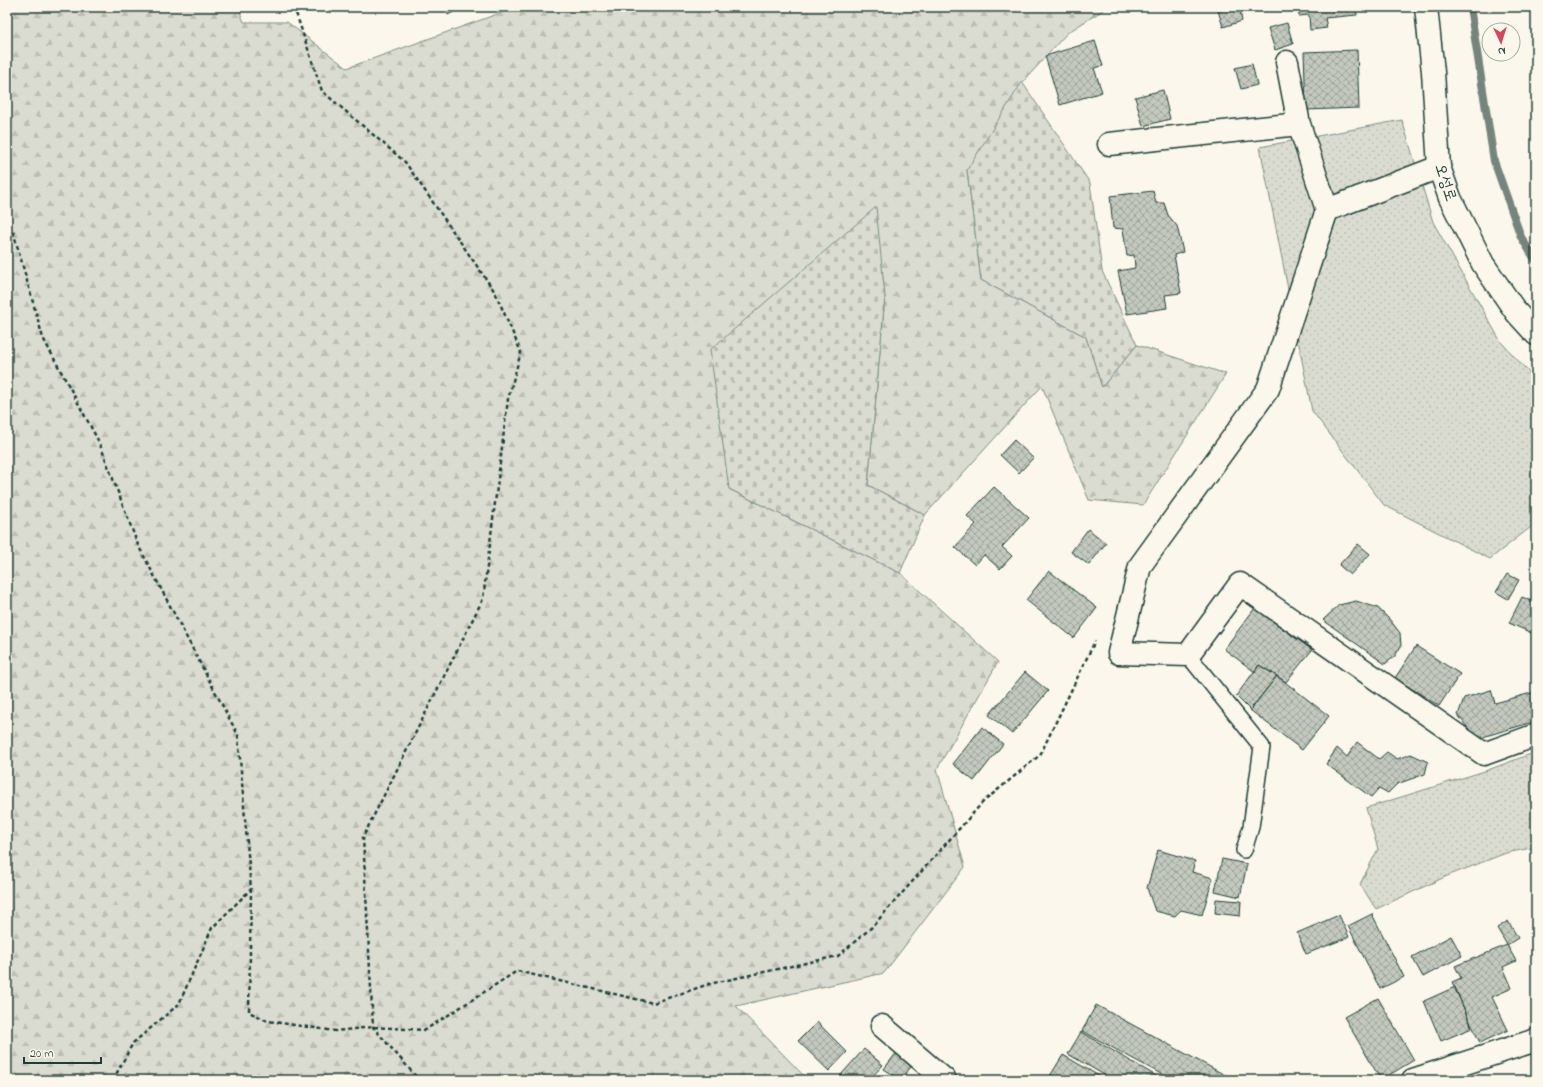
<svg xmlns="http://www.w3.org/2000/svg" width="1543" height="1087" font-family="'Indie Flower','Poor Story',sans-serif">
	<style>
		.grass { fill: url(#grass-dots); stroke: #7d8c82 }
		.forest { fill: url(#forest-firs); stroke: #7d8c82 }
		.cemetery { fill: url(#cemetery-stones); stroke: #7d8c82 }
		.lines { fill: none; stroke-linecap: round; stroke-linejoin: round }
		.stream { stroke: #74847b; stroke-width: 8 }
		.building { fill: url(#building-cross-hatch); stroke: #1f3d34 }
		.service-casing { stroke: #1f3d34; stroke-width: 18 }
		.minor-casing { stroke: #1f3d34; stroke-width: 25 }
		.secondary-casing { stroke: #1f3d34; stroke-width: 25 }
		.path { stroke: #1f3d34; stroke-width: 2.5; stroke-dasharray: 4 3; stroke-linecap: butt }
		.service { stroke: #fbf7ec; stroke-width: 15 }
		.minor { stroke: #fbf7ec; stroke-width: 22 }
		.secondary { stroke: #fbf7ec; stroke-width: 22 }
		.labels { text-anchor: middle; stroke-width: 3; stroke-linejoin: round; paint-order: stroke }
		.street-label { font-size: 16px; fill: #1f3d34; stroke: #fbf7ec }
	</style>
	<defs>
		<pattern id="grass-dots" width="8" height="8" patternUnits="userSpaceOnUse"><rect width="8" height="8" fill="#dbdcd1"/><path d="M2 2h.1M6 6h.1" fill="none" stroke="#bcbeb4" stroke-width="1.8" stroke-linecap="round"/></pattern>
		<pattern id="forest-firs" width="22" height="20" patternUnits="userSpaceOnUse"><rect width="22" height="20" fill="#dbdcd1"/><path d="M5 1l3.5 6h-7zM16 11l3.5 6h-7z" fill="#bcbeb4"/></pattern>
		<pattern id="cemetery-stones" width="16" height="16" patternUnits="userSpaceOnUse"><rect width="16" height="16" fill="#dbdcd1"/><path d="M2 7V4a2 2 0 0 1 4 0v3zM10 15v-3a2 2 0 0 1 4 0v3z" fill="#bcbeb4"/></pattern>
		<pattern id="building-cross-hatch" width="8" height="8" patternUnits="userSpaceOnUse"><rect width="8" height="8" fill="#c4c9be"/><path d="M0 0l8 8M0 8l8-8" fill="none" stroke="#9fa49b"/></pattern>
	</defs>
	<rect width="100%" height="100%" fill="#fbf7ec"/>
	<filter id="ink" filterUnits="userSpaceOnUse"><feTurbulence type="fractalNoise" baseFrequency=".025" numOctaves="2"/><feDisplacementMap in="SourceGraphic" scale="8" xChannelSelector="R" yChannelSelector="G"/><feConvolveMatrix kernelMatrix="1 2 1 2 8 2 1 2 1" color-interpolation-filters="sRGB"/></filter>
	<g filter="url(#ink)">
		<path class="grass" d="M 1402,120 L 1433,222 L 1501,342 L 1536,380 L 1536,523 L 1490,559 L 1384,505 L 1312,411 L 1260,147 Z
			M 1536,752 L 1536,847 L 1506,853 L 1447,876 L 1376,909 L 1360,884 L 1378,849 L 1366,808 L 1488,770 Z"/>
		<path class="forest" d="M 7,7 L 238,7 L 244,22 L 287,22 L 347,68 L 517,7 L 1108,7 L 1067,33 L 1023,82 L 967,170 L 981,280 L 1086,337 L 1102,387 L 1137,345 L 1226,374 L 1143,505 L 1089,500 L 1042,386 L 925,515 L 868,485 L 885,296 L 729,489 L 900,573 L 998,662 L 937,769 L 965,867 L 884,973 L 736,1006 L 808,1080 L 7,1080 Z"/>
		<path class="cemetery" d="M 1022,82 L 1090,183 L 1102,271 L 1137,345 L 1102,387 L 1086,337 L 981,280 L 967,170 Z
			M 876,207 L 885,296 L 868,485 L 925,515 L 900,573 L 729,489 L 710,350 Z"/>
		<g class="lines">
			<path class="stream" d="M 1470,7 L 1494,161 L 1521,237 L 1536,261"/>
		</g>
		<path class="building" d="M 443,7 L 463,7 L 448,15 Z
			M 1217,7 L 1254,7 L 1240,11 L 1242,21 L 1223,27 Z
			M 1298,7 L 1356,7 L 1357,15 L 1325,18 L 1327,28 L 1310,30 L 1309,15 L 1299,16 Z
			M 1287,23 L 1293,44 L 1275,50 L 1268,28 Z
			M 1095,41 L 1103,66 L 1094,68 L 1102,92 L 1060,105 L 1045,56 Z
			M 1357,50 L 1359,108 L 1306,110 L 1304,52 Z
			M 1252,64 L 1257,85 L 1241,89 L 1235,68 Z
			M 1163,90 L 1170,119 L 1143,126 L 1135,97 Z
			M 1153,191 L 1156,203 L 1164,203 L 1168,215 L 1177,226 L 1183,252 L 1174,255 L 1181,293 L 1165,295 L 1167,308 L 1127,314 L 1118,271 L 1135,268 L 1134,255 L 1127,256 L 1123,229 L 1113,228 L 1110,196 Z
			M 1014,440 L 1033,458 L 1019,473 L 1000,455 Z
			M 994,487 L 1029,518 L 1002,547 L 1012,556 L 1000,569 L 984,555 L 975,565 L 955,547 L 976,524 L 967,516 Z
			M 1088,529 L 1106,543 L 1089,565 L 1071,552 Z
			M 1358,544 L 1370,554 L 1350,575 L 1339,565 Z
			M 1049,571 L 1097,608 L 1074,638 L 1026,600 Z
			M 1507,574 L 1519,580 L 1508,599 L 1496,592 Z
			M 1522,597 L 1536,603 L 1536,635 L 1509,623 Z
			M 1356,601 L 1378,608 L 1390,620 L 1400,633 L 1401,646 L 1395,656 L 1385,664 L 1323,620 L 1339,605 Z
			M 1255,608 L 1312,650 L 1286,682 L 1259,665 L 1255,672 L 1224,649 Z
			M 1416,646 L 1460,674 L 1439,706 L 1395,678 Z
			M 1259,665 L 1277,676 L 1250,710 L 1236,696 Z
			M 1025,672 L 1048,691 L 1012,734 L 989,715 Z
			M 1277,676 L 1329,716 L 1302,750 L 1250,710 Z
			M 1491,690 L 1495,703 L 1535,692 L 1536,721 L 1476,739 L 1458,715 L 1464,698 Z
			M 982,727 L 1003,744 L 974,781 L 953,764 Z
			M 1357,742 L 1379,759 L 1387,752 L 1397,759 L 1411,754 L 1428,762 L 1425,774 L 1397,784 L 1388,793 L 1379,788 L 1371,797 L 1326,764 L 1337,748 L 1347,757 Z
			M 1158,850 L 1195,861 L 1192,872 L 1213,878 L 1202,915 L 1181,910 L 1175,916 L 1155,911 L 1147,888 Z
			M 1222,859 L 1247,864 L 1240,897 L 1215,891 Z
			M 1216,899 L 1241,901 L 1240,916 L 1215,913 Z
			M 1372,914 L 1404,977 L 1380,989 L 1348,926 Z
			M 1339,915 L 1349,937 L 1306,954 L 1297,933 Z
			M 1508,921 L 1518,938 L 1507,945 L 1497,928 Z
			M 1451,936 L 1462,956 L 1423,977 L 1412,957 Z
			M 1507,945 L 1516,961 L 1503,967 L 1512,988 L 1492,997 L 1508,1030 L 1480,1043 L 1452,982 L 1461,978 L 1455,966 Z
			M 1455,987 L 1472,1028 L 1441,1041 L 1424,1001 Z
			M 1378,998 L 1414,1060 L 1381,1080 L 1344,1017 Z
			M 1096,1005 L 1234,1080 L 1172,1080 L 1082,1031 Z
			M 817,1022 L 847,1052 L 829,1071 L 798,1041 Z
			M 1081,1032 L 1163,1080 L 1113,1080 L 1068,1054 Z
			M 864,1049 L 883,1065 L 869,1080 L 845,1080 L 840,1076 Z
			M 897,1052 L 913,1064 L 901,1080 L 884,1069 Z
			M 1063,1055 L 1106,1080 L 1057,1080 L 1050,1076 Z"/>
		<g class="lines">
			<g class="service-casing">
				<path id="service" d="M 1188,655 L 1262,747 L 1251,827 L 1244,850"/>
			</g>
			<g class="minor-casing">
				<path id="minor" d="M 1287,62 L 1299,124 L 1327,210
					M 1109,144 L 1299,124
					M 1439,167 L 1327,210 L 1268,389 L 1140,566 L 1119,653 L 1188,655 L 1240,584 L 1484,754 L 1536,735
					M 882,1026 L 945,1080
					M 1413,1080 L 1536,1040"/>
			</g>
			<g class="secondary-casing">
				<path id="secondary" d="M 1426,7 L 1433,72 L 1439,167 L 1450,198 L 1483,264 L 1516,312 L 1536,334"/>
			</g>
			<path class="path" d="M 294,7 L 322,91 L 405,162 L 495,292 L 521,352 L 508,399 L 483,599 L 363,837 L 373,1027 L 419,1080
				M 7,229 L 13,231 L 43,338 L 99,442 L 138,545 L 238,735 L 251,890 L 249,1012 L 268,1021 L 335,1031 L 373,1027 L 425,1030 L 517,971 L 653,1003 L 709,984 L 838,956 L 872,927 L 983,802 L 1040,755 L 1095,641
				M 113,1080 L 133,1043 L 179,1004 L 212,928 L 250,890"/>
			<use href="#service" class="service"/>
			<use href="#minor" class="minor"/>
			<use href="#secondary" class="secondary"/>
		</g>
	</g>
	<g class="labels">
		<g class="street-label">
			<text transform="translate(1447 182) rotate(72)" y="6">오성로</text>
		</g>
	</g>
	<rect width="1543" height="1087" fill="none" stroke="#fbf7ec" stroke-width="24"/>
	<rect x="12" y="12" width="1519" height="1063" fill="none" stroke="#1f3d34" stroke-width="1.5" filter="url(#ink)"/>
	<g transform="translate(1501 42) rotate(176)"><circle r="19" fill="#fbf7ec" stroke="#a3ada2"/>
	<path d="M0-3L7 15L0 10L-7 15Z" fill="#d1495b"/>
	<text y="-6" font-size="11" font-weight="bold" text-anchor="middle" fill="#1f3d34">N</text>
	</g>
	<path d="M24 1057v6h77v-6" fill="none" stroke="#1f3d34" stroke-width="2"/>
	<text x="30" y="1057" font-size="12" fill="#1f3d34" stroke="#fbf7ec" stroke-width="3" paint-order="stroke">20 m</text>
</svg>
